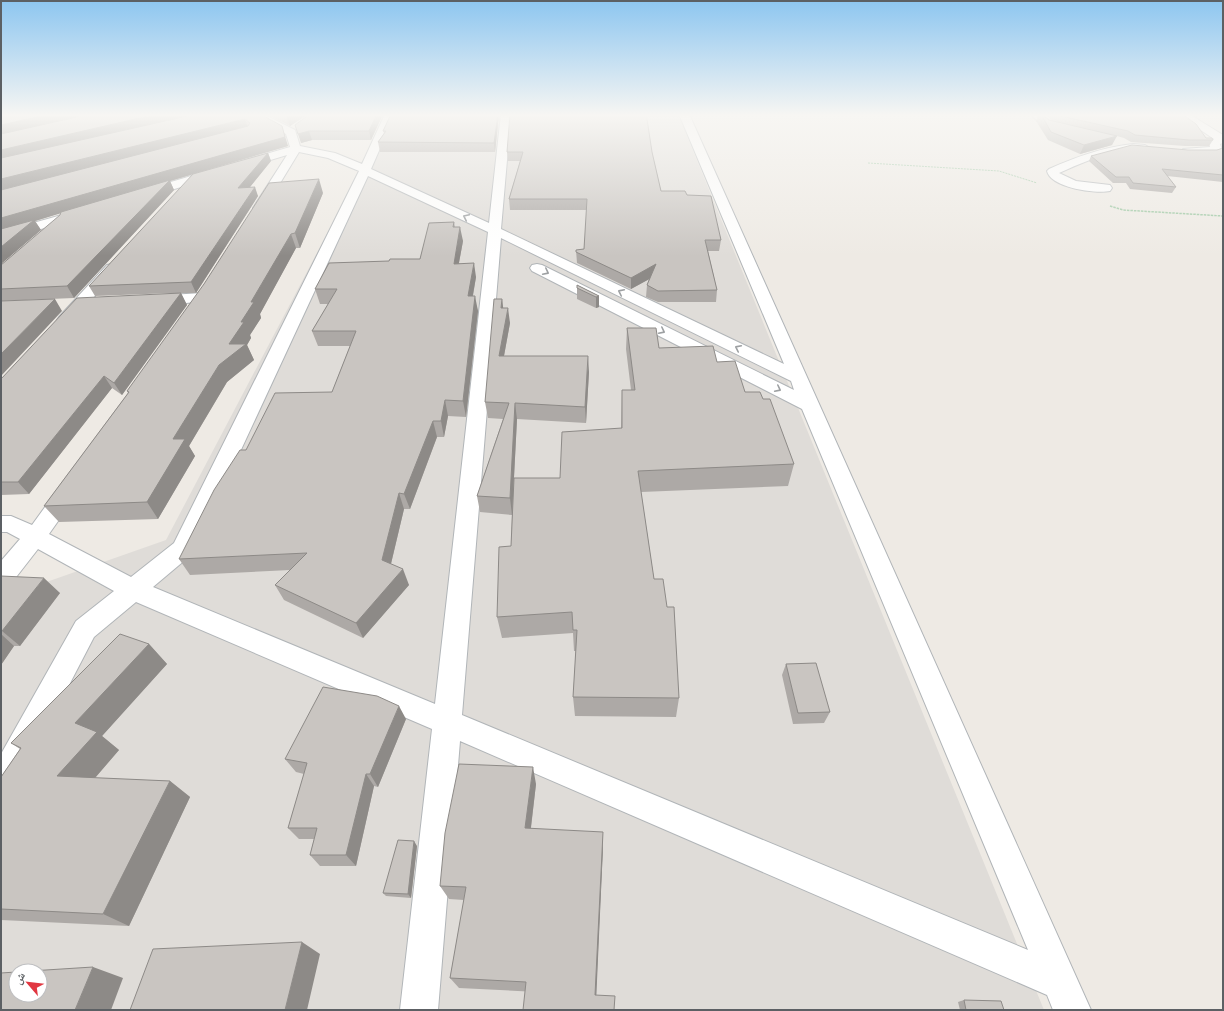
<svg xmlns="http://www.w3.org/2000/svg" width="1224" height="1011" font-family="Inter,'Noto Naskh Arabic',sans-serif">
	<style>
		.industrial { fill: #dfdcd8; fill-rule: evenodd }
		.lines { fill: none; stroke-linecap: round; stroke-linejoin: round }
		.minor-casing { stroke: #b1b5b8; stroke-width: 2 }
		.path-far1 { stroke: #9cc7a2; stroke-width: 1; stroke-dasharray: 2 1; stroke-linecap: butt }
		.path { stroke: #9cc7a2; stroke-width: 1.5; stroke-dasharray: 2.5 1; stroke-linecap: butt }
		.minor { fill: #fff; fill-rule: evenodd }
		.wall { fill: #ada9a6 }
		.shaded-wall { fill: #8d8a87 }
		.building { fill: #c9c5c1; stroke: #8d8a87 }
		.oneway { stroke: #9da0a2 }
	</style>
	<rect width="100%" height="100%" fill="#eeeae4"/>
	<path class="industrial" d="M 390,114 L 678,114 L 1044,1010 L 1,1010 L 1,598 L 166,540 ZM 16,971 L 40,971 L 40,995 L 16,995 Z"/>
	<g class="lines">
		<g class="minor-casing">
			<path id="minor" d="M 250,114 L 263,114 L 295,130 L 300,146 L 335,153 L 362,164 L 385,114 L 395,114 L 371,169 L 489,223 L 501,114 L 511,114 L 501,229 L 784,364 L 679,114 L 689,114 L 1091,1010 L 1053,1010 L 1047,995 L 460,741 L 438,1010 L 400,1010 L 432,729 L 136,602 L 94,637 L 12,795 L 1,799 L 1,754 L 76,621 L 114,591 L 38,549 L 10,585 L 1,588 L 1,561 L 20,539 L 7,532 L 1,532 L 1,516 L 11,516 L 32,525 L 61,485 L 69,482 L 77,485 L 80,490 L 49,534 L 131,577 L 174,543 L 359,171 L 328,158 L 299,152 L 265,208 L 263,211 L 255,211 L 253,208 L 287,155 L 148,197 L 140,197 L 138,194 L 140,191 L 290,147 L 286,134 ZM 368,176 L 488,232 L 435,704 L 153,587 L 191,555 L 195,549 ZM 501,238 L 791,381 L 794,390 L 542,265 L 537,264 L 532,265 L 530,268 L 532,271 L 802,409 L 1028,950 L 462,715 Z
				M 1030,114 L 1041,114 L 1048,121 L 1069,127 L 1070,129 L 1065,132 L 1042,125 Z
				M 1177,114 L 1189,114 L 1223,135 L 1223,143 L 1220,144 L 1222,150 L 1221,152 L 1183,153 L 1182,151 L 1183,149 L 1210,147 L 1209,143 L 1214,139 Z
				M 1133,144 L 1145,145 L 1150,148 C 1145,154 1129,151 1121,152 C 1099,155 1079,164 1059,173 L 1076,181 L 1110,185 L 1112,188 L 1110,191 C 1096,194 1051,188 1047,171 L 1049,169 C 1076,157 1103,147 1133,144 Z
				M 83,209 L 88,210 L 89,213 L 88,216 L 1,240 L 1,232 Z
				M 112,264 L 117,265 L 119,268 L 117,271 L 71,323 L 65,325 L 59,323 L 57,320 L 59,317 L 107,265 Z
				M 202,293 L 207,295 L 210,298 L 207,301 L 154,306 L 149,304 L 146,301 L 149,298 L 154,296 Z"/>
		</g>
		<path class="path-far1" d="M 868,163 L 999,171 L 1037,183"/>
		<path class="path" d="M 1110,206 L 1123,210 L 1223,216"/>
		<use href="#minor" class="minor"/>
	</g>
	<path class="wall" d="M 1,114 L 260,114 L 288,146 L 170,181 L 174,190 L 74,298 L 1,301 L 1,265 L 60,215 L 60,213 L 35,221 L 41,230 L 1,264 Z
		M 267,114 L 308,114 L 290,126 Z
		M 310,114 L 383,114 L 371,140 L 312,140 L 301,143 Z
		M 391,114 L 499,114 L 495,152 L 380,152 L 378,142 L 384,133 L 383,131 Z
		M 1039,114 L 1042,114 L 1049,120 L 1052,120 L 1045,114 L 1182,114 L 1206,138 L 1213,140 L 1209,146 L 1185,146 L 1131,142 L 1124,138 L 1113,135 L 1112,145 L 1080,154 L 1048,140 L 1036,121 Z
		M 647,119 L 652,152 L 661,191 L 687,195 L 721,240 L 719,251 L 708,251 L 717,290 L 716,302 L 658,302 L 646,297 L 647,285 L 649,279 L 631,289 L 577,263 L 576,250 L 584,249 L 587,210 L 510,210 L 509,199 L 520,161 L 508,161 L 507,152 Z
		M 1223,146 L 1223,182 L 1167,176 L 1176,187 L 1172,193 L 1130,189 L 1126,183 L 1113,183 L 1089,161 L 1091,156 L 1188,150 L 1217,150 L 1222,148 Z
		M 268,153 L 271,161 L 250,187 L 258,196 L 196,293 L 181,293 L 187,305 L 122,395 L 112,388 L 29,494 L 1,495 L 1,379 L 171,293 L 95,296 L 89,286 Z
		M 323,193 L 300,248 L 296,248 L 260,314 L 261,318 L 250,335 L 251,338 L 247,345 L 254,360 L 227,382 L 189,446 L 195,456 L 158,519 L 59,522 L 44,506 L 128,393 L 127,391 Z
		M 454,222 L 455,227 L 463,241 L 459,263 L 476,277 L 473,296 L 478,311 L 466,417 L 448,416 L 444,437 L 437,437 L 410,509 L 404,509 L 391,564 L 409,585 L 363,638 L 284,600 L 275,585 L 290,570 L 190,575 L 179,559 L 246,450 L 332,392 L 350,346 L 318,346 L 312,331 L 328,304 L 320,304 L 315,289 L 389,261 L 420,259 Z
		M 577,285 L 599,296 L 599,307 L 596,308 L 577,299 Z
		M 502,299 L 503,308 L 510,323 L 504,356 L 589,372 L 586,423 L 517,419 L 514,478 L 560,478 L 621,429 L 622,390 L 631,390 L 626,349 L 627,328 L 659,348 L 717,362 L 745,392 L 763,399 L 794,464 L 788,486 L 641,492 L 654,579 L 679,698 L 676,717 L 575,716 L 573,697 L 576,651 L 574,651 L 573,633 L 502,638 L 497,617 L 511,546 L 512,515 L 480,512 L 477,496 L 503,419 L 488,418 L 485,402 Z
		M 1,576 L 60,593 L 20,646 L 14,646 L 1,665 Z
		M 149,644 L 167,664 L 102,736 L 119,750 L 95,778 L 170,781 L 190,797 L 129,926 L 1,920 L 1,777 L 20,749 L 11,743 Z
		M 786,664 L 830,712 L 824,723 L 793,724 L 782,675 Z
		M 406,719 L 378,787 L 374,786 L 356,866 L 320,866 L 310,855 L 314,839 L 299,839 L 288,828 L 304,774 L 296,772 L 285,759 Z
		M 536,784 L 531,828 L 603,847 L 596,995 L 459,988 L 450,978 L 464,900 L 449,899 L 440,886 Z
		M 417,846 L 411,898 L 386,896 L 383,893 Z
		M 964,1000 L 1004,1010 L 960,1010 L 958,1002 Z"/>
	<path class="shaded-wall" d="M 50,114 L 93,114 L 1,135 L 1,125 Z
		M 157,114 L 199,114 L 1,160 L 1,150 Z
		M 292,114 L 308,114 L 290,126 L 287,117 Z
		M 377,114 L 383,114 L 371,140 L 369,131 Z
		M 498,114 L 499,114 L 495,152 L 494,143 Z
		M 245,119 L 248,128 L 1,190 L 1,179 Z
		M 282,126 L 288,146 L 170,181 L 174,190 L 74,298 L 67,286 L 168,181 L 35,221 L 41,230 L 1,264 L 1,218 Z
		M 309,131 L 312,140 L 301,143 L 298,134 Z
		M 1117,136 L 1112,145 L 1080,154 L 1084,145 Z
		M 268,153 L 271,161 L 242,197 L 238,188 Z
		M 319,179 L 323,193 L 300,248 L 295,233 Z
		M 255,187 L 258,196 L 196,293 L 191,282 Z
		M 460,227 L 463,241 L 456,278 L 454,264 Z
		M 291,234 L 296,248 L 260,314 L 261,318 L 250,335 L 251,338 L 247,345 L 254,360 L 227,382 L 189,446 L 195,456 L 158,519 L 147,502 L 173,439 L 219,365 L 251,302 Z
		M 474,263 L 476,277 L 470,311 L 468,296 Z
		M 656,264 L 655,276 L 631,289 L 631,278 Z
		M 181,293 L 187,305 L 122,395 L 114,383 Z
		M 475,296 L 478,311 L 466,417 L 463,401 Z
		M 599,296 L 599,307 L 596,308 L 596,297 Z
		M 55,299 L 62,311 L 1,376 L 1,354 Z
		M 502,299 L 504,314 L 501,308 Z
		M 508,308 L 510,323 L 501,372 L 499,356 Z
		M 588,356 L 589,372 L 586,423 L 585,407 Z
		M 104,376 L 112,388 L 29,494 L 18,482 Z
		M 445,400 L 448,416 L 444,437 L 441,421 Z
		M 515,403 L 517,419 L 512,515 L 510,498 Z
		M 433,421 L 437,437 L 410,509 L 404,494 Z
		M 399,493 L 404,509 L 388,576 L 382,560 Z
		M 403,569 L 409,585 L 363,638 L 356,623 Z
		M 44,578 L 60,593 L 20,646 L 2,631 Z
		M 1,634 L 14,646 L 1,665 Z
		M 149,644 L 167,664 L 102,736 L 119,750 L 82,793 L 57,776 L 75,723 Z
		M 399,706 L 406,719 L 378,787 L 370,774 Z
		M 533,767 L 536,784 L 529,843 L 525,828 Z
		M 366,774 L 374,786 L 356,866 L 346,855 Z
		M 170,781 L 190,797 L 129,926 L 103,914 Z
		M 603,832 L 603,847 L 596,1003 L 595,995 Z
		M 414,841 L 417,846 L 411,898 L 408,894 Z
		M 302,942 L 320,954 L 307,1010 L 285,1010 Z
		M 93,967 L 123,978 L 111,1010 L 75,1010 Z"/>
	<path class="building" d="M 1,114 L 50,114 L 1,125 Z
		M 90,114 L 157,114 L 1,150 L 1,134 Z
		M 196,114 L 260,114 L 282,126 L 285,137 L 1,218 L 1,190 L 248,126 L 250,123 L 245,119 L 1,179 L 1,158 Z
		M 281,114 L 292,114 L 287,117 Z
		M 310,114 L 377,114 L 369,131 L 309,131 L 298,134 L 295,125 Z
		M 391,114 L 498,114 L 494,143 L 378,142 L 386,131 L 383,131 Z
		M 510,114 L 647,114 L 647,119 L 652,152 L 661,191 L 685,191 L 687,195 L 711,196 L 721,240 L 705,240 L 717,290 L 658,291 L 647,285 L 656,264 L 631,278 L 576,252 L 576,250 L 584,249 L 587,199 L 509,199 L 523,152 L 507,152 Z
		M 1041,114 L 1042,114 L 1049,120 L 1117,136 L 1084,145 L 1051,132 Z
		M 1055,114 L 1182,114 L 1196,124 L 1206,138 L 1212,138 L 1213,140 L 1189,140 L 1135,135 L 1128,131 L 1056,115 Z
		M 1132,145 L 1188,150 L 1217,150 L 1223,148 L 1223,175 L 1162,169 L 1176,187 L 1133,183 L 1129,177 L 1116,177 L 1091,156 Z
		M 268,153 L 238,188 L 255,187 L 191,282 L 89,286 L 193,174 Z
		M 319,179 L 295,233 L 291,234 L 251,302 L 254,302 L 241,322 L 244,322 L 229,344 L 246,344 L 219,365 L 173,439 L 185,439 L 147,502 L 44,506 L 129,392 L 127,391 L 204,284 L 269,183 Z
		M 170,180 L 67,286 L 1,289 L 1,265 L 60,215 L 61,212 Z
		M 34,220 L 1,247 L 1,229 Z
		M 454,222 L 453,227 L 460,227 L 454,264 L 474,263 L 468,296 L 475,296 L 463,401 L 445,400 L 441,421 L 433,421 L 404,494 L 399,493 L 382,560 L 403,569 L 356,623 L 275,585 L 307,553 L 179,559 L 214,490 L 240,450 L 246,450 L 275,393 L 332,392 L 356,331 L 312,331 L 337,289 L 315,289 L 329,263 L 389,261 L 390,259 L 420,259 L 429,223 Z
		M 577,285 L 599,296 L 596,297 L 577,288 Z
		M 181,293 L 114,383 L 104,376 L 18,482 L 1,482 L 1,379 L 77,298 Z
		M 55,299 L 1,354 L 1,301 Z
		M 494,299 L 502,299 L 501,308 L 508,308 L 499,356 L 588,356 L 585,407 L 515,403 L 510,498 L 477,496 L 509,403 L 485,402 Z
		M 627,328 L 656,328 L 659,348 L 713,346 L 717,362 L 735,361 L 745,392 L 760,392 L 763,399 L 770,399 L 794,464 L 638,471 L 654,579 L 663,579 L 667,607 L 674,607 L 679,698 L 573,697 L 577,630 L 573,630 L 572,612 L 497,617 L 499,547 L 511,546 L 514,478 L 560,478 L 562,432 L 622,428 L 622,390 L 635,390 Z
		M 1,576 L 44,578 L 2,631 L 1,631 Z
		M 120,634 L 149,644 L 75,723 L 97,732 L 57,776 L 170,781 L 103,914 L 1,909 L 1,777 L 21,748 L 11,743 Z
		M 816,663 L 830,712 L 798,713 L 786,664 Z
		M 323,687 L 377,696 L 399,706 L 370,774 L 366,774 L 346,855 L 310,855 L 317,828 L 288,828 L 307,763 L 285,759 Z
		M 459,764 L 533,767 L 525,828 L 603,832 L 595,995 L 615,996 L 614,1010 L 523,1010 L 526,982 L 450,978 L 466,887 L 440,886 L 445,833 Z
		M 398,840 L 414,841 L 408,894 L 383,893 Z
		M 302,942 L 285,1010 L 130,1010 L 153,949 Z
		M 93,967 L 75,1010 L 1,1010 L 1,973 L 16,972 L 16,995 L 40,995 L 40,971 L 30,971 Z
		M 964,1000 L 1001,1001 L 1004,1010 L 966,1010 Z"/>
	<defs><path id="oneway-chevron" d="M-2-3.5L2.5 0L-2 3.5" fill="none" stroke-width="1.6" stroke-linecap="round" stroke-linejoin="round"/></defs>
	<g class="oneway">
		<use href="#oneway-chevron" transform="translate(466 217) rotate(-155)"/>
		<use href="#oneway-chevron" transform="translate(546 272) rotate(27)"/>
		<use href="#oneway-chevron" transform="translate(621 292) rotate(-154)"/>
		<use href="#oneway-chevron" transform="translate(662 331) rotate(27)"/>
		<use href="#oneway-chevron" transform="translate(738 348) rotate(-154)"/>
		<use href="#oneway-chevron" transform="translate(778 389) rotate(27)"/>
	</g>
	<linearGradient id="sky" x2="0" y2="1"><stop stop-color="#8dc6f0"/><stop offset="0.45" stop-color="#f7f6f3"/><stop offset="1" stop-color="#f7f6f3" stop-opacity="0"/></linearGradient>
	<rect width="1224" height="256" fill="url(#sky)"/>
	<rect width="1224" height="1011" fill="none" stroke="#5c6064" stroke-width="4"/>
	<g transform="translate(28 983) rotate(298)"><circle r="19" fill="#ffffff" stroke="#bebfc1"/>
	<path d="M0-3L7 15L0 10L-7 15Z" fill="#e13741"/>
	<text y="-6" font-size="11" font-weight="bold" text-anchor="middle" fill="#5c6064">ش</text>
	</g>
</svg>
